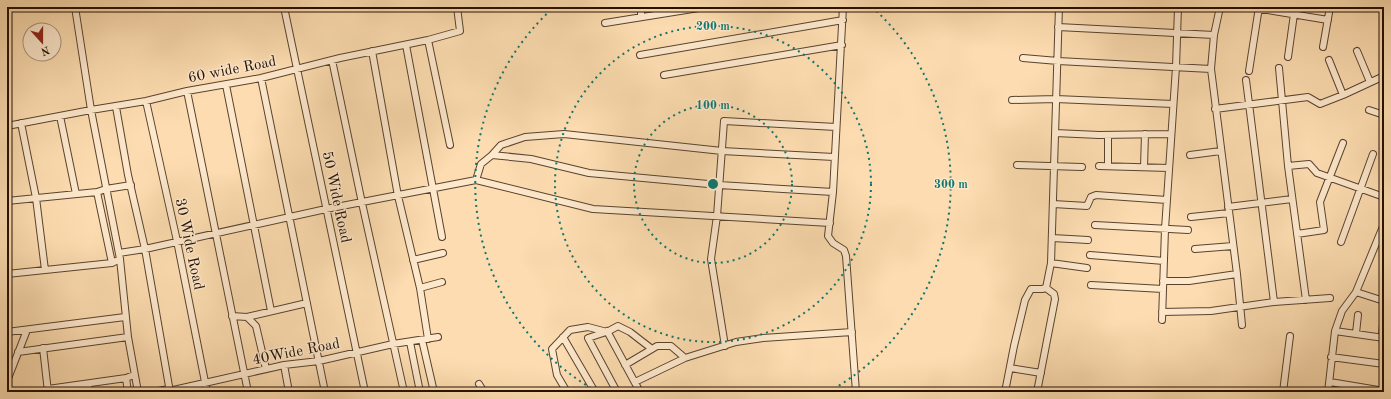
<svg xmlns="http://www.w3.org/2000/svg" width="1391" height="399" font-family="'Old Standard TT',serif">
	<style>
		.lines { fill: none; stroke-linecap: round; stroke-linejoin: round }
		.minor-casing { stroke: #5a432e; stroke-width: 8 }
		.minor { stroke: #fde8cc; stroke-width: 6 }
		.ring { fill: none; stroke: #0f766e; stroke-width: 2; stroke-dasharray: 2 4 }
		.labels { text-anchor: middle; stroke-width: 3; stroke-linejoin: round; paint-order: stroke }
		.street-label { font-size: 15px; fill: #241003; stroke: #fde8cc }
		.centre { fill: #0f766e; stroke: #fde8cc; stroke-width: 2 }
		.ring-label { font-size: 12px; text-anchor: middle; font-weight: bold; fill: #0f766e; stroke: #fde8cc; stroke-width: 3; stroke-linejoin: round; paint-order: stroke }
	</style>
	<rect width="100%" height="100%" fill="#fcdcb0"/>
	<filter id="stains"><feTurbulence type="fractalNoise" baseFrequency=".005" numOctaves="4"/><feColorMatrix values="0 0 0 0 .2 0 0 0 0 .09 0 0 0 0 .02 0 0 0 .5 -.17"/></filter>
	<radialGradient id="worn" r=".72"><stop offset=".6" stop-color="#630" stop-opacity="0"/><stop offset="1" stop-color="#630" stop-opacity=".3"/></radialGradient>
	<g class="lines">
		<g class="minor-casing">
			<path id="minor" d="M 75,7 L 91,110 L 120,259 L 128,337 L 138,392
				M 284,7 L 365,392
				M 843,7 L 833,192 L 828,236 L 833,243 L 844,250 L 846,256 L 856,392
				M 1220,7 L 1214,35 L 1211,69 L 1237,274 L 1242,325
				M 1249,7 L 1328,20
				M 641,17 L 641,7
				M 605,23 L 705,7
				M 1058,27 L 1214,35
				M 1383,37 L 1384,40
				M 428,40 L 450,145
				M 406,45 L 442,237
				M 1323,47 L 1330,7
				M 372,51 L 398,196 L 420,288 L 428,339
				M 1357,51 L 1370,82
				M 640,55 L 843,20
				M 1288,57 L 1295,7
				M 1023,58 L 1058,61 L 1211,69
				M 332,60 L 362,203 L 404,392
				M 1329,60 L 1343,95
				M 1279,68 L 1288,166 L 1306,300
				M 1249,71 L 1259,7
				M 664,75 L 842,45
				M 261,78 L 325,392
				M 1246,80 L 1274,302
				M 226,85 L 271,311
				M 187,91 L 248,392
				M 1012,100 L 1056,99 L 1173,104
				M 146,101 L 177,241 L 207,392
				M 116,107 L 128,175 L 145,249 L 170,392
				M 1215,109 L 1308,97 L 1320,104 L 1343,95 L 1384,76
				M 1369,110 L 1384,115
				M 60,116 L 76,194
				M 21,123 L 36,198 L 45,270
				M 7,126 L 91,110 L 146,101 L 187,91 L 261,78 L 340,58 L 428,40 L 460,31 L 457,7
				M 1055,133 L 1099,135 L 1171,134
				M 492,155 L 501,145 L 525,137 L 564,134 L 722,151 L 834,157
				M 1190,155 L 1221,151
				M 1017,165 L 1082,167
				M 1108,165 L 1108,135
				M 1099,166 L 1169,168
				M 1288,166 L 1309,164 L 1317,173 L 1384,197
				M 1144,167 L 1145,134
				M 476,180 L 593,209 L 830,223
				M 97,192 L 112,263
				M 7,201 L 97,192 L 106,189 L 131,185
				M 1053,204 L 1087,206 L 1091,197 L 1096,195 L 1167,200
				M 1228,207 L 1292,199
				M 1191,217 L 1229,213
				M 1095,225 L 1188,230
				M 1297,234 L 1324,230 L 1320,202 L 1343,143
				M 1052,238 L 1088,240
				M 1341,242 L 1373,154
				M 1195,249 L 1233,246
				M 119,253 L 145,249 L 326,209 L 476,180 L 481,164 L 492,155 L 531,159 L 589,173 L 719,185 L 833,192
				M 1090,255 L 1164,261
				M 413,260 L 443,253
				M 1051,263 L 1087,268
				M 7,274 L 112,263 L 120,259
				M 1163,281 L 1189,281 L 1237,274
				M 1091,285 L 1163,289
				M 420,288 L 442,282
				M 1046,288 L 1051,263 L 1059,7
				M 1356,292 L 1384,301
				M 1162,312 L 1211,311 L 1274,302 L 1330,298
				M 232,316 L 247,317 L 256,326 L 266,369
				M 247,317 L 307,303
				M 1162,320 L 1165,229 L 1176,67 L 1178,7
				M 607,331 L 640,392
				M 1335,331 L 1384,338
				M 7,332 L 125,317
				M 606,332 L 588,338 L 617,392
				M 1356,333 L 1358,315
				M 563,337 L 595,392
				M 1382,337 L 1383,324
				M 422,340 L 434,392
				M 410,342 L 420,392
				M 725,346 L 711,259 L 717,216 L 724,121 L 836,127
				M 43,348 L 48,392
				M 18,352 L 128,337
				M 1331,357 L 1384,364
				M 284,365 L 289,392
				M 625,365 L 657,346 L 671,346 L 685,358 L 736,342 L 763,338 L 852,332
				M 1010,368 L 1041,373
				M 126,378 L 128,392
				M 7,381 L 27,330
				M 635,382 L 685,358
				M 1330,382 L 1384,391
				M 88,384 L 89,392
				M 479,384 L 484,392
				M 48,389 L 126,378 L 134,375
				M 169,391 L 284,365 L 319,361 L 393,344 L 438,337
				M 153,392 L 169,389
				M 567,392 L 557,375 L 552,349 L 570,330 L 588,327 L 607,332 L 618,326 L 630,332 L 652,349
				M 1005,392 L 1014,346 L 1025,300 L 1031,289 L 1042,289 L 1046,288
				M 1037,392 L 1055,299 L 1054,294 L 1046,288
				M 1283,392 L 1290,336
				M 1328,392 L 1335,331 L 1342,311 L 1356,292 L 1384,224"/>
		</g>
		<use href="#minor" class="minor"/>
	</g>
	<g class="ring">
		<circle cx="713" cy="184" r="79"/>
		<circle cx="713" cy="184" r="158"/>
		<path d="M596 391A238 238 0 0 1 554 7M872 7A238 238 0 0 1 830 391"/>
	</g>
	<g class="labels">
		<g class="street-label">
			<text transform="translate(232 69) rotate(-11)" y="5">60 wide Road</text>
			<text transform="translate(337 197) rotate(78)" y="5">50 Wide Road</text>
			<text transform="translate(190 244) rotate(78)" y="5">30 Wide Road</text>
			<text transform="translate(296 351) rotate(-11)" y="5">40Wide Road</text>
		</g>
	</g>
	<circle cx="713" cy="184" r="6" class="centre"/>
	<g class="ring-label">
		<text x="713" y="30">200 m</text>
		<text x="713" y="109">100 m</text>
		<text x="951" y="188">300 m</text>
	</g>
	<rect width="1391" height="399" fill="none" stroke="#fcdcb0" stroke-width="24"/>
	<rect x="8" y="8" width="1375" height="383" fill="none" stroke="#241003" stroke-width="2"/>
	<rect x="12" y="12" width="1367" height="375" fill="none" stroke="#241003"/>
	<g transform="translate(42 42) rotate(159)"><circle r="19" fill="#fde8cc" stroke="#a6927c"/>
	<path d="M0-3L7 15L0 10L-7 15Z" fill="#8f2418"/>
	<text y="-6" font-size="11" font-weight="bold" text-anchor="middle" fill="#241003">N</text>
	</g>
	<rect width="100%" height="100%" filter="url(#stains)"/>
	<rect width="100%" height="100%" fill="url(#worn)"/>
</svg>
